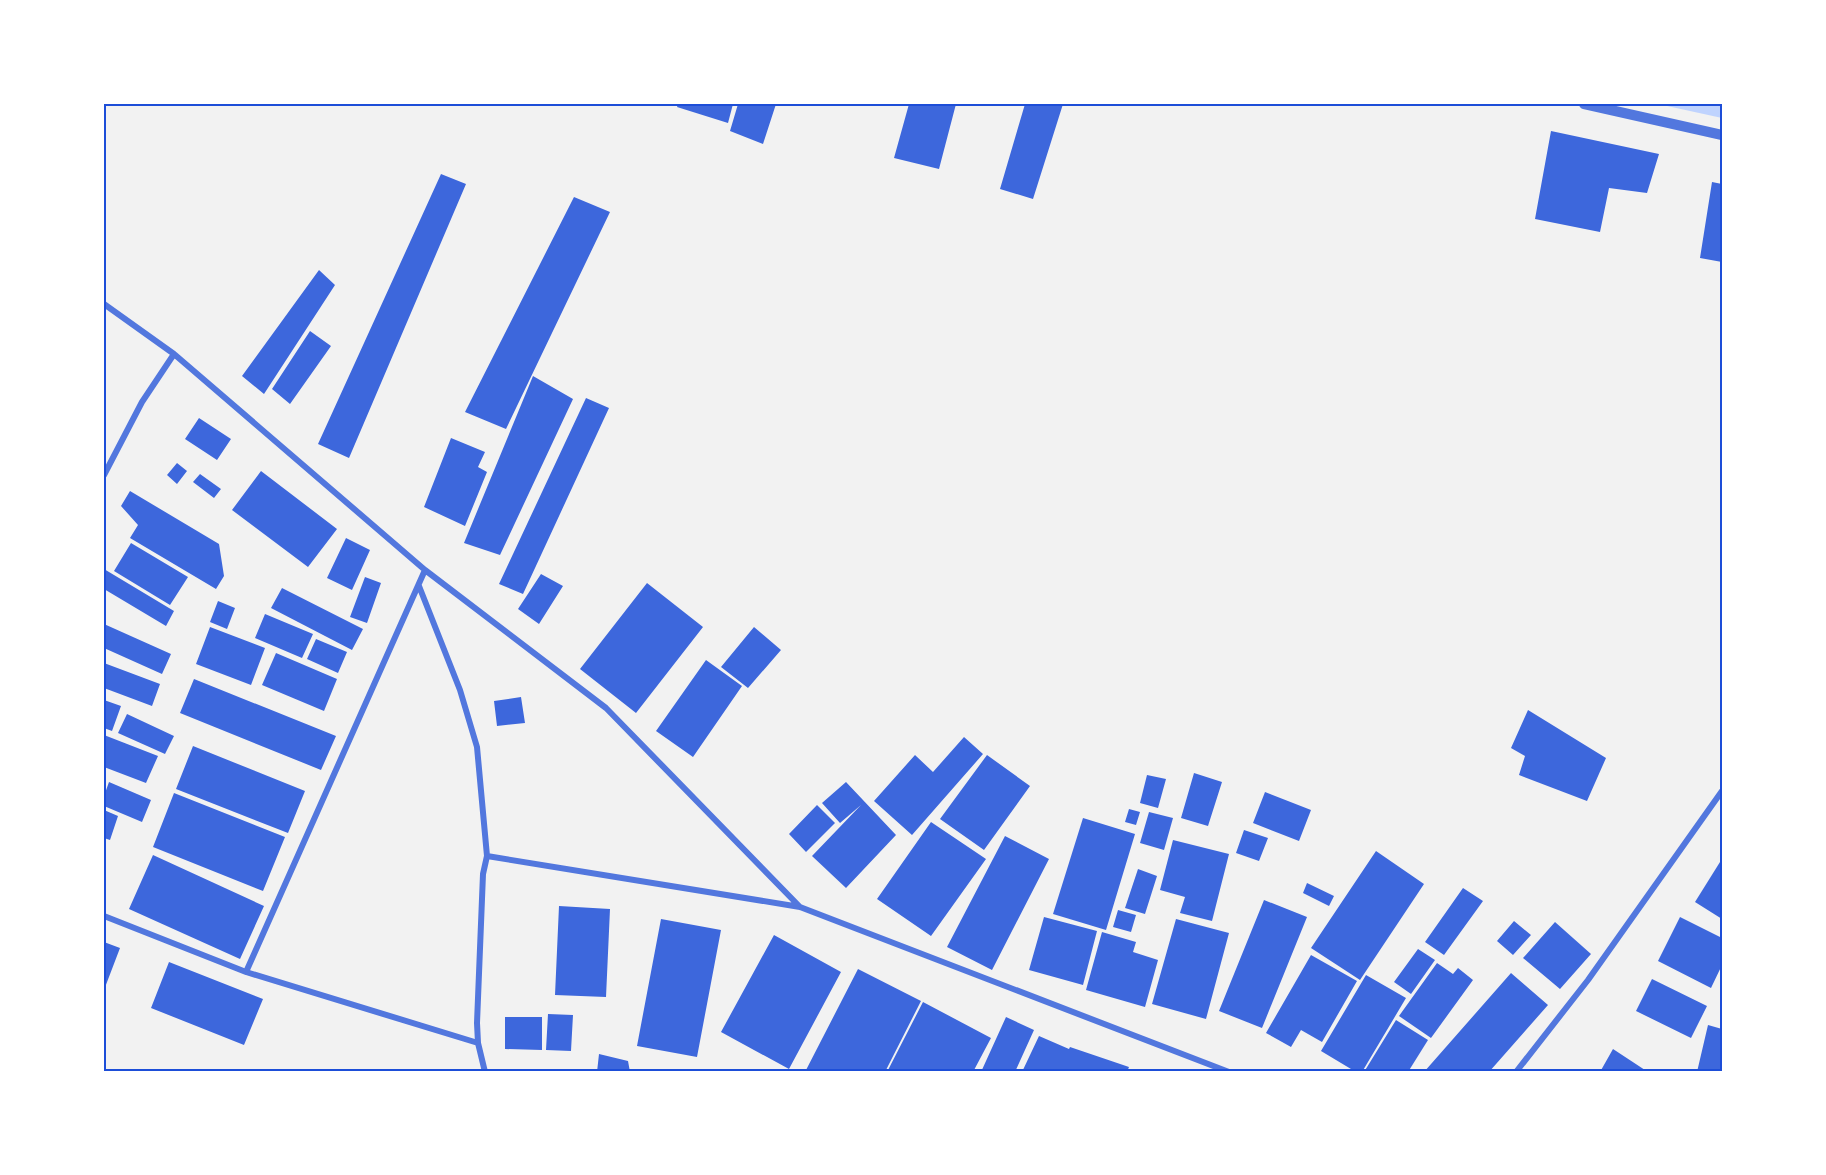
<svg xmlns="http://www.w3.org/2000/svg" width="1826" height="1175" font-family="'Titillium Web',sans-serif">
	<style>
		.water { fill: #bfd3fe }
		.building { fill: #3d67dc }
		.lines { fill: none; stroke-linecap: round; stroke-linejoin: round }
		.minor { stroke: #5277de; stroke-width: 6 }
		.tertiary { stroke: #5277de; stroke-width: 10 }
		.neatline { fill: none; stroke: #1d4ed8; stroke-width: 2 }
	</style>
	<rect width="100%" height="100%" fill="#f2f2f2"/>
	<path class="water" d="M 1658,104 L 1722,104 L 1722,118 Z"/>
	<path class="building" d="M 678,104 L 733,104 L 728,123 L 677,107 Z
		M 738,104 L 776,104 L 763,144 L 730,131 Z
		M 909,104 L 956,104 L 939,169 L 894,158 Z
		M 1025,104 L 1063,104 L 1033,199 L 1000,189 Z
		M 1551,131 L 1659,154 L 1647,193 L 1609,188 L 1600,232 L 1535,219 Z
		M 441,174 L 466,184 L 349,458 L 318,444 Z
		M 1712,182 L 1722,184 L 1722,262 L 1700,258 Z
		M 574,197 L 610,212 L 506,429 L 465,412 Z
		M 319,270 L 335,285 L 264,394 L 242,376 Z
		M 310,331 L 331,346 L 290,404 L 272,389 Z
		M 533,376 L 573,399 L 500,555 L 464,543 Z
		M 586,398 L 609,408 L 523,594 L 499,584 Z
		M 199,418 L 231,439 L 217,460 L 185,439 Z
		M 451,438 L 485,452 L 478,467 L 487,472 L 465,526 L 424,507 Z
		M 177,463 L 187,471 L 177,484 L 167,475 Z
		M 261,471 L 337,529 L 308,567 L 232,510 Z
		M 200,474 L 221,489 L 214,498 L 193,482 Z
		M 130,491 L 219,544 L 224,576 L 216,589 L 130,538 L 138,525 L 121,506 Z
		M 346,538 L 370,550 L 352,590 L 327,578 Z
		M 131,543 L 188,577 L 170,605 L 114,571 Z
		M 104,569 L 174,611 L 166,626 L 104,589 Z
		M 541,574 L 563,586 L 539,624 L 518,609 Z
		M 365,577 L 381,583 L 367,623 L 350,617 Z
		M 647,583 L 703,627 L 636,713 L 580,669 Z
		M 282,588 L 363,629 L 352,650 L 271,608 Z
		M 218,601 L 235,608 L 227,629 L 210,622 Z
		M 265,614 L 313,634 L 302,658 L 255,638 Z
		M 104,624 L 171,654 L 162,674 L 104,648 Z
		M 210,627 L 265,648 L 251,685 L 196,664 Z
		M 754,627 L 781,650 L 748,688 L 721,667 Z
		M 316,639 L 347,652 L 338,673 L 307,659 Z
		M 276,653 L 337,679 L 324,711 L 262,685 Z
		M 706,660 L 742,686 L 693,757 L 656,731 Z
		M 104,663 L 160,684 L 152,706 L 104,688 Z
		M 194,679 L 336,736 L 321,770 L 180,713 Z
		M 521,697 L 525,723 L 497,726 L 494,701 Z
		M 104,700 L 121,706 L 112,731 L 104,728 Z
		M 1528,710 L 1606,758 L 1587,801 L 1519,775 L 1525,756 L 1511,748 Z
		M 127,714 L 174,736 L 165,754 L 118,733 Z
		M 104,735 L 158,756 L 146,783 L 104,767 Z
		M 964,737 L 983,754 L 912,835 L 874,801 L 915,755 L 933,772 Z
		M 193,746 L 305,791 L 288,833 L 176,789 Z
		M 987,755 L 1030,786 L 984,850 L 940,819 Z
		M 1194,773 L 1222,782 L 1208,826 L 1181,818 Z
		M 1147,775 L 1166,779 L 1158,808 L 1140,803 Z
		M 109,782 L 151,800 L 142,822 L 104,806 L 104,796 Z
		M 846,782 L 896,835 L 846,888 L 812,856 L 861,805 L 840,823 L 822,803 Z
		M 1265,792 L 1311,810 L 1299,841 L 1253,823 Z
		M 174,793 L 285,837 L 263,891 L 153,847 Z
		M 817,805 L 835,823 L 806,852 L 789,834 Z
		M 1129,809 L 1140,812 L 1136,825 L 1125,822 Z
		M 104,810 L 118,816 L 110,840 L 104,838 Z
		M 1149,812 L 1173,818 L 1164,850 L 1140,843 Z
		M 1083,818 L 1135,834 L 1106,930 L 1053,914 Z
		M 931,822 L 986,859 L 931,936 L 877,899 Z
		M 1244,830 L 1268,838 L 1259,861 L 1236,853 Z
		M 1005,836 L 1049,859 L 992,970 L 947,947 Z
		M 1173,840 L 1229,854 L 1212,921 L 1180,913 L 1185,897 L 1160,890 Z
		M 1376,851 L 1424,884 L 1360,980 L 1311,948 Z
		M 153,855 L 264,906 L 240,959 L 129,909 Z
		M 1720,862 L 1722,863 L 1722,919 L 1695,902 Z
		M 1138,869 L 1157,876 L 1145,914 L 1125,908 Z
		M 1307,883 L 1334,896 L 1329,906 L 1303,893 Z
		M 1463,888 L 1483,901 L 1444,955 L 1425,942 Z
		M 1264,900 L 1307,917 L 1262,1028 L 1219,1011 Z
		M 559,906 L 610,909 L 606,997 L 555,995 Z
		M 1118,910 L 1136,915 L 1131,932 L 1113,927 Z
		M 1044,917 L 1097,931 L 1083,985 L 1029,970 Z
		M 1680,917 L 1722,938 L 1722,965 L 1711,988 L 1658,961 Z
		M 661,919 L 721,930 L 697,1057 L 637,1046 Z
		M 1176,919 L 1229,933 L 1206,1019 L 1152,1004 Z
		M 1514,921 L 1531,935 L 1513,955 L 1497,941 Z
		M 1555,922 L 1591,954 L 1560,989 L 1523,958 Z
		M 1102,932 L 1136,942 L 1133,952 L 1158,960 L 1145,1007 L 1086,990 Z
		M 774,935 L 841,972 L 789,1069 L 721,1032 Z
		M 104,942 L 120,948 L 104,990 Z
		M 1418,949 L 1435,960 L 1411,994 L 1394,982 Z
		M 1311,955 L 1357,981 L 1322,1042 L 1301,1030 L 1291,1047 L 1266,1033 Z
		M 169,962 L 263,999 L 244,1045 L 151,1008 Z
		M 1437,963 L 1453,974 L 1458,968 L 1473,980 L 1431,1038 L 1399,1016 Z
		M 858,969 L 921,1001 L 885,1072 L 805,1072 Z
		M 1511,973 L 1548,1005 L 1489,1072 L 1424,1072 Z
		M 1366,975 L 1406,998 L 1362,1072 L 1356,1072 L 1321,1051 Z
		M 1652,979 L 1707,1006 L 1691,1038 L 1636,1011 Z
		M 923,1002 L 991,1038 L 973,1072 L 887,1072 Z
		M 548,1014 L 573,1015 L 571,1051 L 546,1050 Z
		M 505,1017 L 542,1017 L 542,1050 L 505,1049 Z
		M 1006,1017 L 1034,1030 L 1015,1072 L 981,1072 Z
		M 1396,1020 L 1428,1040 L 1408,1072 L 1364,1072 Z
		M 1708,1025 L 1722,1029 L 1722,1072 L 1697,1072 Z
		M 1039,1036 L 1069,1049 L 1070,1047 L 1129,1067 L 1127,1072 L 1022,1072 Z
		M 1613,1049 L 1648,1072 L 1600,1072 Z
		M 599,1054 L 628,1061 L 630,1072 L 597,1072 Z"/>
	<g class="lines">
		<path class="minor" d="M 104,304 L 174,354 L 425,570 L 606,708 L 800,907
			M 104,475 L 142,402 L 174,354
			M 419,586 L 460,690 L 477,747 L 487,856 L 483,874 L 477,1023 L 478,1043 L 485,1072
			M 487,856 L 800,907 L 1229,1072
			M 104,916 L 246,972 L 478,1043
			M 246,972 L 425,570
			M 1516,1072 L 1588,980 L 1722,791"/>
		<path class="tertiary" d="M 1584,104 L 1722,135"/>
	</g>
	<rect width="1826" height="1175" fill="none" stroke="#ffffff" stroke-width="210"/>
	<rect x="105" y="105" width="1616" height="965" class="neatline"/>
</svg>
